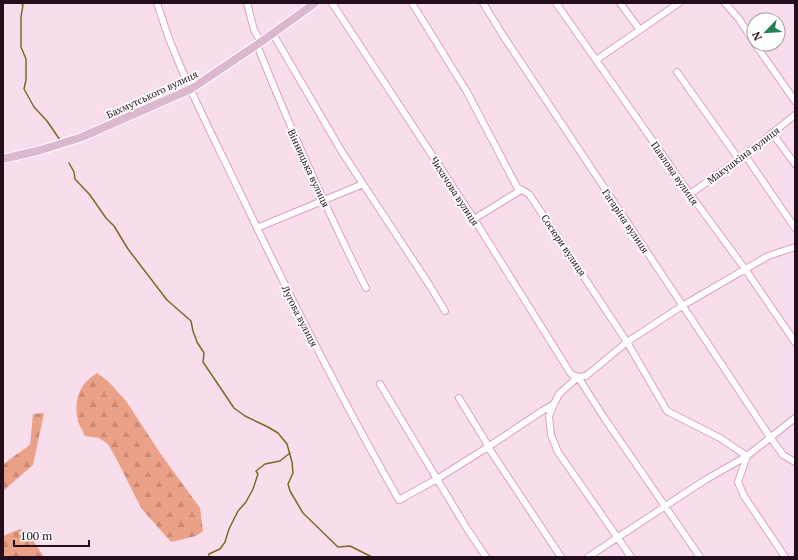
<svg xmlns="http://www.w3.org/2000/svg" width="798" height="560" font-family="'PT Serif',serif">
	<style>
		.forest { fill: url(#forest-firs) }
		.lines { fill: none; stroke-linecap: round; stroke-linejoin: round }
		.stream { stroke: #7c6a23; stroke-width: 1.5 }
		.minor-casing { stroke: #df9fc9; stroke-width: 8 }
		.major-casing { stroke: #fff; stroke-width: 10 }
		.minor { stroke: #fff; stroke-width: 6 }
		.major { stroke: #dcb8d0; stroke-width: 8 }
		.labels { text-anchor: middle; stroke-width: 4; stroke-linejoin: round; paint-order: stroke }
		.street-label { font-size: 10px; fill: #240e1d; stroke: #fff }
	</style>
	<defs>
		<pattern id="forest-firs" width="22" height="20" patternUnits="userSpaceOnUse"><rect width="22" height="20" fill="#eba187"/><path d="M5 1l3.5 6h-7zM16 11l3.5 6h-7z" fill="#c98974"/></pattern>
	</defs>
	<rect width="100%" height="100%" fill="#f8dded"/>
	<path class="forest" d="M 97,373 L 108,381 L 126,401 L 160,453 L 200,508 L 203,531 L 196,536 L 171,542 L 141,508 L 117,460 L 108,444 L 99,438 L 85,436 C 83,432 81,428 79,424 C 74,411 76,391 87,381 C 90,378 93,376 97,373 Z
		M 44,413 L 33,465 L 3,491 L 3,465 L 10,459 L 30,445 L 33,414 Z
		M 20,529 L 30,536 L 44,557 L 3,557 L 3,536 Z"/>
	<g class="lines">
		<path class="stream" d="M 21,3 L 23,5 L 21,17 L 21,47 L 26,59 L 26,80 L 24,89 L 34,107 L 47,121 L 60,140
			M 69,163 L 74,172 L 75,179 L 90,195 L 106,218 L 114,226 L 128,249 L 167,300 L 191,321 L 193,331 L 197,342 L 204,353 L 203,362 L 234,408 L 245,416 L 268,427 L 278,433 L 287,444 L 292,462 L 293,473 L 288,484 L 290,491 L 303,513 L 338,547 L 350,546 L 372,557
			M 209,557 L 209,554 L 220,549 L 225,542 L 229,529 L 238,511 L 246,502 L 253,489 L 258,474 L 256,471 L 265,464 L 280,461 L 290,453"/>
		<g class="minor-casing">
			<path id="minor" d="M 157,3 C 162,17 166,32 172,46 C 193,100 221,152 246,205 C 294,305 344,404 399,500 L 437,479 L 466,527 L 486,557
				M 247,3 L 254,30 L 261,42
				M 332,3 L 474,219 L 571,374 L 578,377 L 605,419 L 700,557
				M 412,3 L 467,92 L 517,187 L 529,194 L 627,342 L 667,411 L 720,438 L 747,456 L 738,482 L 744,496 L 785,557
				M 483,3 L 504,37 L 770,437 L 783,455 L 795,462
				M 556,3 L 690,194 L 745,269 L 795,342
				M 620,3 L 640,30
				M 725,3 L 739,19 L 754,42
				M 273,34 L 342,152 L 430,286 L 445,311
				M 755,44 L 795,101
				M 257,45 C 290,127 326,209 366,288
				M 596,60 L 679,3
				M 677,72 L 738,158
				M 772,133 L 795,164
				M 745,155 L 795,228
				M 690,194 L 745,155 L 795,115
				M 474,219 L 521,190
				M 257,228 L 363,184
				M 380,384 L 437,479 L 488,447 L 542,411 L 554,404 L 559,394 L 578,377 L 586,376 L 627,342 L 682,306 L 768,256 L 795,247
				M 459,398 L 486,442 L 488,447 L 561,557
				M 554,404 L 549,416 L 551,435 L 558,452 L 631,557
				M 588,557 L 705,480 L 747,456 L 795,418"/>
		</g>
		<g class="major-casing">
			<path id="major" d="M 3,159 L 41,150 L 82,137 L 191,89 L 261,42 L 315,3"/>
		</g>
		<use href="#minor" class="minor"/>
		<use href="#major" class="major"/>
	</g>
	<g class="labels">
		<g class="street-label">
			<text transform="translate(152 94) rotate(-25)" y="4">Бахмутського вулиця</text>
			<text transform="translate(743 155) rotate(-37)" y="4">Макушкіна вулиця</text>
			<text transform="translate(309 168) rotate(65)" y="4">Вінницька вулиця</text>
			<text transform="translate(675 173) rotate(55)" y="4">Павлова вулиця</text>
			<text transform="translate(455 191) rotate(57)" y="4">Чихачова вулиця</text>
			<text transform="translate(626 221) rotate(56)" y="4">Гагаріна вулиця</text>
			<text transform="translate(564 245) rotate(56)" y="4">Сосюри вулиця</text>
			<text transform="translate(300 316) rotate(63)" y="4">Лугова вулиця</text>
		</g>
	</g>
	<rect width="798" height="560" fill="none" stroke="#240e1d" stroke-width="8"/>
	<g transform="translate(766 32) rotate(245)"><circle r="19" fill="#ffffff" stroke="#a79fa5"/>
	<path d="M0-3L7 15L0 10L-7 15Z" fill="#238158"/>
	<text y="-6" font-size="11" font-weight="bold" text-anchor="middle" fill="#240e1d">N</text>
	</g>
	<path d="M14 540v6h75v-6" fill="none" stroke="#240e1d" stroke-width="2"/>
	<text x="20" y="540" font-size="12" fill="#240e1d" stroke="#ffffff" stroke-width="3" paint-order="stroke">100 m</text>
</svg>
